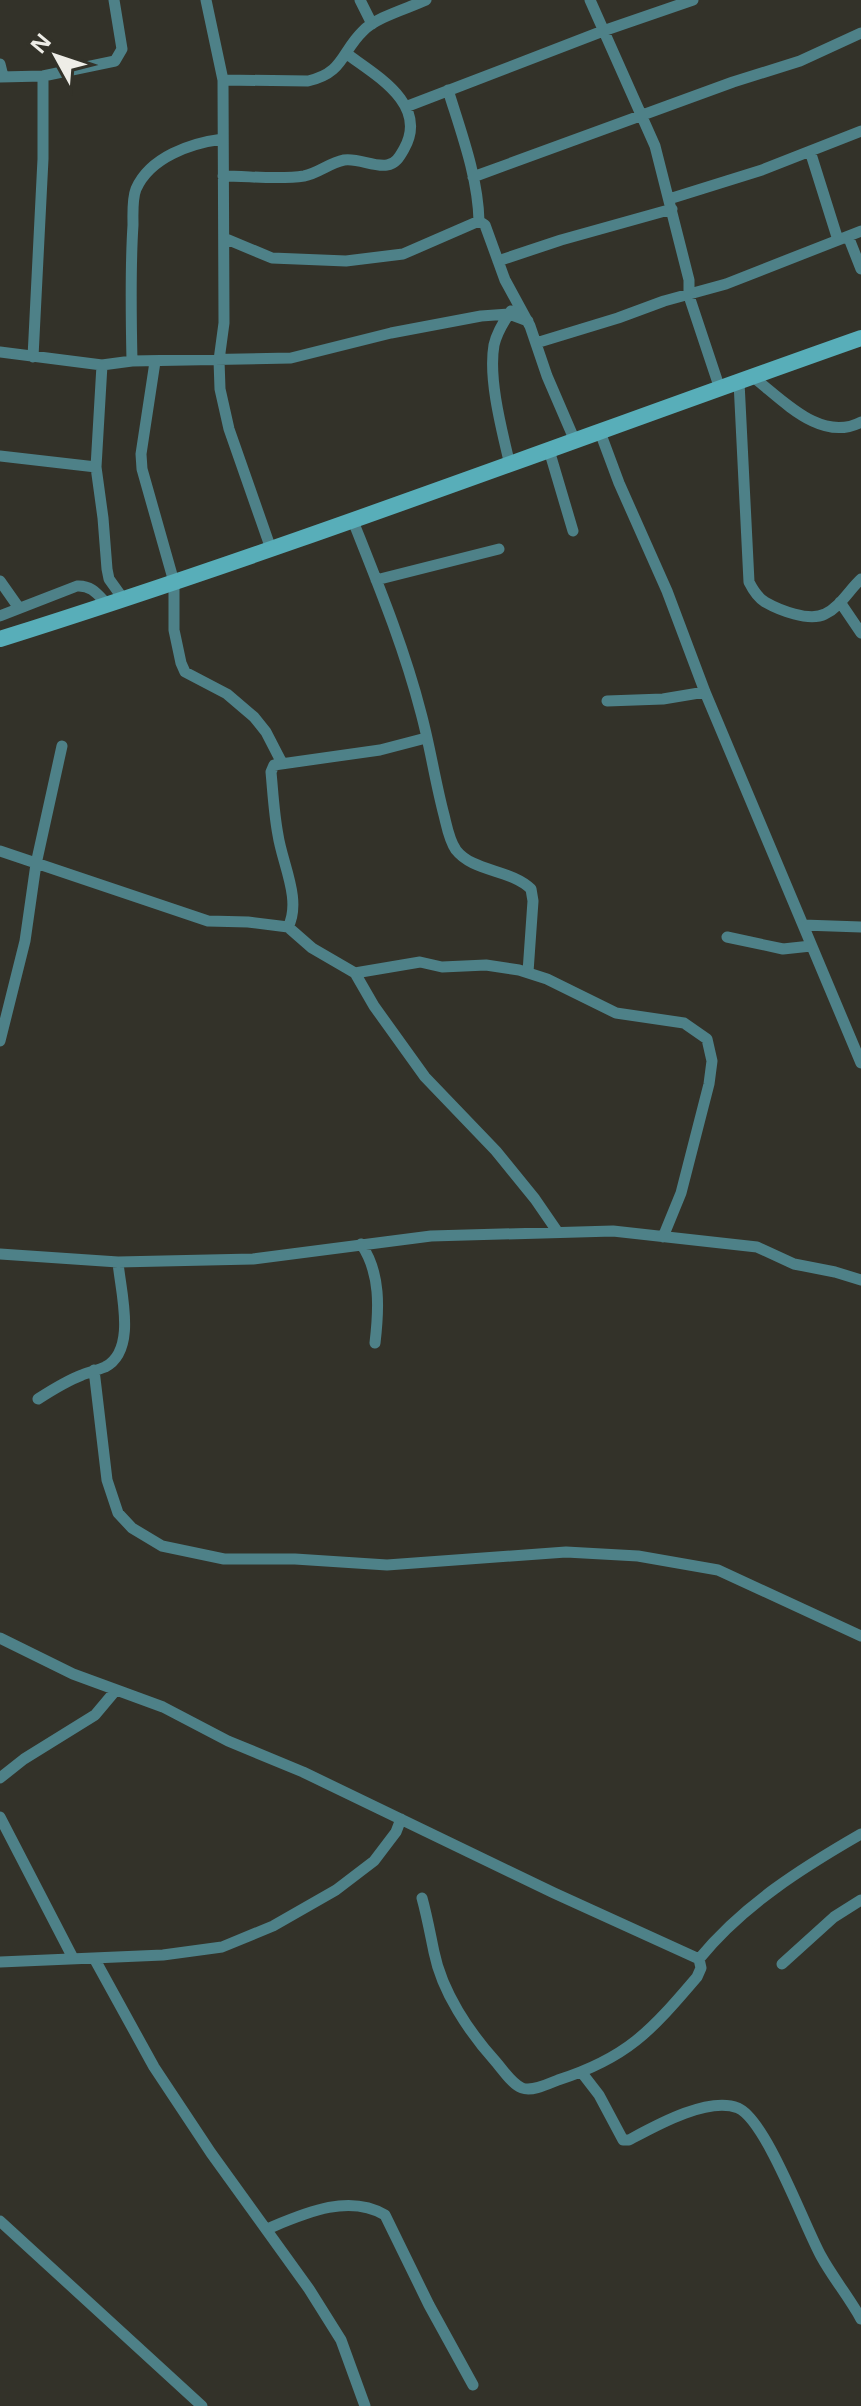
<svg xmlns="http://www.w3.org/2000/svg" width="861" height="2406" font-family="'Noto Sans',sans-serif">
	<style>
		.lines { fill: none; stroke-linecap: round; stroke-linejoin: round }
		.minor { stroke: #4e8188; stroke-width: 11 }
		.secondary { stroke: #58aeb9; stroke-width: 16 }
	</style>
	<rect width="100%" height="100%" fill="#333229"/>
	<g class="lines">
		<path class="minor" d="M 206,0 L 223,80 L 224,323 L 219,360 L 220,389 L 229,429 L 271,549
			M 360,0 L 372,24
			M 590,0 L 655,146 L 689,280 L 689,296 L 720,389
			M 0,64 L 3,76
			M 0,77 L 43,76 L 115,61 L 122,49 L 114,0
			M 223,80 L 308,81 C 344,73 341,52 363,31 C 376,17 409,8 426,0
			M 448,90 C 461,132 478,177 479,221 L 485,225 L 505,280 L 530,326 L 547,376 L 575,441
			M 408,106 L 603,31 L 693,0
			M 810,151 L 838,240
			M 223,176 C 249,176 279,180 304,176 C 319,173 329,163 344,160 C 359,158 373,167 387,165 C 396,164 400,156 404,149 C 429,105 377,76 347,54
			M 473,177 L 733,82 L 800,61 L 861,33
			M 669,199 L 762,170 L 861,131
			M 848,236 L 861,269
			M 224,238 L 272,258 L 346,261 L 403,254 L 479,221
			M 498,261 L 561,240 L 672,209
			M 536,343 L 618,318 L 664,301 L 726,284 L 861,231
			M 0,352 L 102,365 L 132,361 L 291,358 L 391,333 L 481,316 L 509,314 L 528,321
			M 33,357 L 43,159 L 43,76
			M 132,361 C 131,316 130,271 133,225 C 133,214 132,199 136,189 C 150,157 191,143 223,139
			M 155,362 L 141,454 L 142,469 L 174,582 L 174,630 L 181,663 L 185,672 L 227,694 L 254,717 L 266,732 L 282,763
			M 102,365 L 96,467 L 103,518 L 107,569 L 109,579 L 124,600
			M 753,377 C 783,400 821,443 861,422
			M 739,382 L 749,582 C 753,590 757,597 765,602 C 779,610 809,622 825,614 C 840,607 849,590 861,579
			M 600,432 L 619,483 L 667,591 L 705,692 L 861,1063
			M 549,450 L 573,531
			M 0,456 L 96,467
			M 510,465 C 502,431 488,379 494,345 C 497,332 504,321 511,311
			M 353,521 C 378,584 404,647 421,713 C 430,746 435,781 444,815 C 447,827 449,840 456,850 C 473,872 510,869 531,889 L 533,901 L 528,972
			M 376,580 L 499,549
			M 0,581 L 19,608
			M 840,602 L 861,633
			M 0,616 L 77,586 C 92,585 98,595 108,605
			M 607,701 L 663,699 L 705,692
			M 0,851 L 208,921 L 248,922 L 288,927 L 312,948 L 355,973 L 420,962 L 442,967 L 486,965 L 519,970 L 547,979 L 616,1013 L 684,1023 L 707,1039 L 712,1061 L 709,1084 L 681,1193 L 663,1237
			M 803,925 L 861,927
			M 288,927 C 302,900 282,863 278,835 C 274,814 273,793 271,772 L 274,765 L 380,750 L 426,738
			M 727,937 L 783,949 L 811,946
			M 355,973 L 374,1006 L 425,1077 L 496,1151 L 535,1199 L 557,1231
			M 0,1041 L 25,941 L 36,864 L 62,746
			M 361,1244 C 381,1273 379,1309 375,1343
			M 0,1254 L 118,1262 L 253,1259 L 431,1236 L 613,1231 L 757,1247 L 794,1264 L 835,1272 L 861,1280
			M 94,1370 L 107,1480 L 118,1513 L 132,1528 L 162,1546 L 224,1559 L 295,1559 L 387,1565 L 566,1552 L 638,1556 L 718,1570 L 861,1636
			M 38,1399 C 52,1390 66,1381 82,1375 C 89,1372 98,1370 105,1367 C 138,1350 120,1290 118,1262
			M 0,1638 L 73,1674 L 163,1707 L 228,1741 L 303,1772 L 554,1893 L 699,1959
			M 0,1778 L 24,1759 L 95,1715 L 116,1690
			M 0,1817 L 73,1958
			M 422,1898 C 427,1916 430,1933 434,1952 C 442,1992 469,2032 496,2062 C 503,2070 512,2084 522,2088 C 532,2092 548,2084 558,2080 C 627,2058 651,2031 697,1977 L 701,1968 L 699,1959 C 743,1905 802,1868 861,1834
			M 94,1958 L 154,2067 L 211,2153 L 309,2289 L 341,2340 L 365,2406
			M 0,1962 L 163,1955 L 222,1947 L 273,1926 L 336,1890 L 374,1861 L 396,1832 L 401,1819
			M 782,1964 L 834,1917 L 861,1900
			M 582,2073 L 599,2095 L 623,2140 L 629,2140 C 655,2126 708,2096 738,2108 C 766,2120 804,2225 821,2256 C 833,2278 849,2297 861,2319
			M 0,2221 L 202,2406
			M 267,2229 C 303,2214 348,2193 385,2215 L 429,2305 L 473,2385"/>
		<path class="secondary" d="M 0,639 C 290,548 574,439 861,338"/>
	</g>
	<g transform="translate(56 56) rotate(310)" stroke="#333229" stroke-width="6" paint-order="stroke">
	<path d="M0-6L14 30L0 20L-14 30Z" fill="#eeede7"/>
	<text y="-12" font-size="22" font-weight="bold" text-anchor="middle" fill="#eeede7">N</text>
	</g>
</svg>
